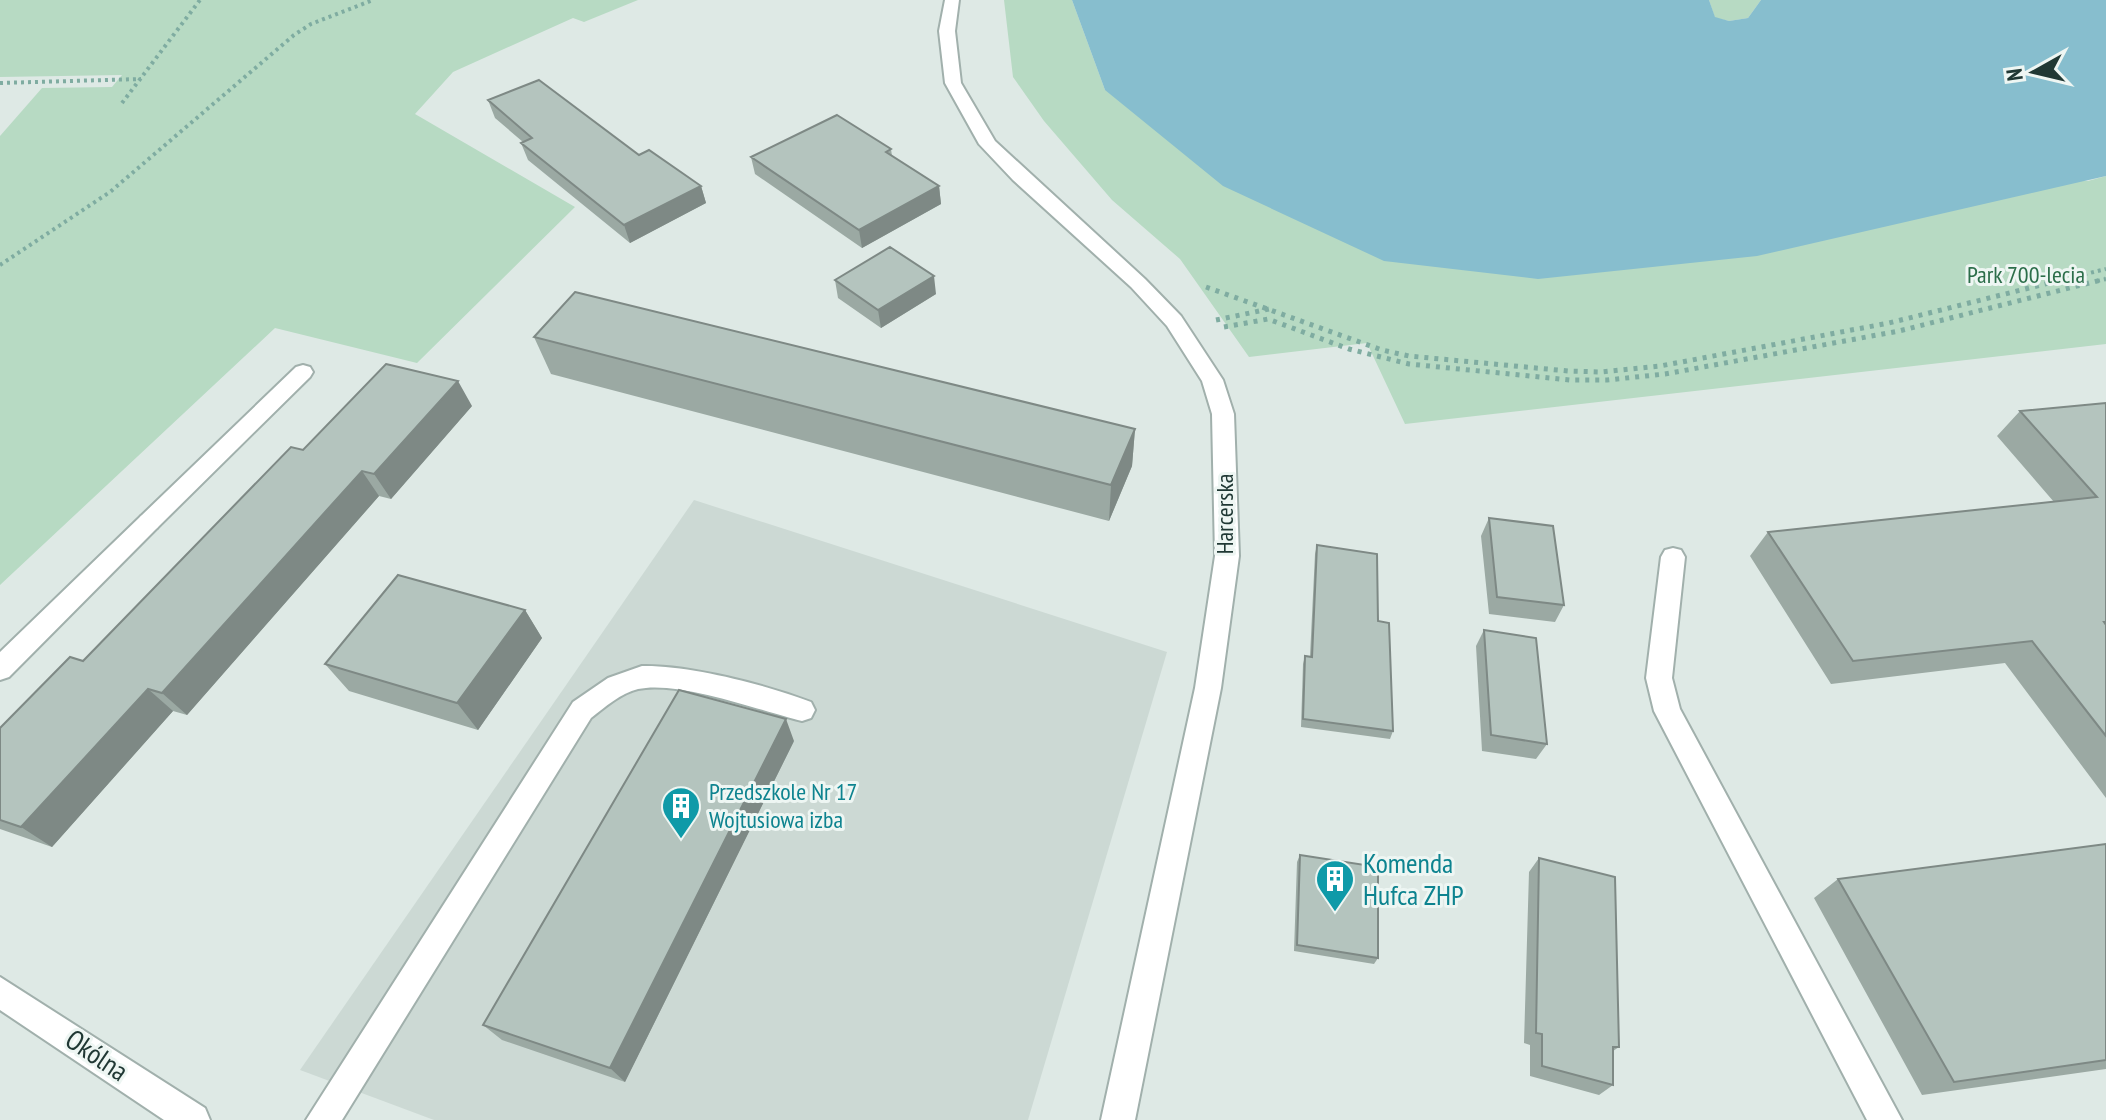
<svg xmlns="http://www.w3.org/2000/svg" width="2106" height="1120" font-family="'PT Sans Narrow',sans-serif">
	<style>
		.built { fill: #ccd9d4 }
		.green { fill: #b7dac3 }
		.water { fill: #87bece }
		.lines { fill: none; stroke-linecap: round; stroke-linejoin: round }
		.service-casing { stroke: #a1b0ac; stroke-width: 4 }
		.minor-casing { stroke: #a1b0ac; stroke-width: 4 }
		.path-far1 { stroke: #7faca1; stroke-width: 4; stroke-dasharray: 3 4; stroke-linecap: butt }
		.path { stroke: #7faca1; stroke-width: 5; stroke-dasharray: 4 6; stroke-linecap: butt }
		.service { fill: #fff; fill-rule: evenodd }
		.minor { fill: #fff; fill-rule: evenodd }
		.wall { fill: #9ba9a3 }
		.shaded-wall { fill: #7e8985 }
		.building { fill: #b4c4be; stroke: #7e8985; stroke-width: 2 }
		.labels { text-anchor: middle; stroke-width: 6; stroke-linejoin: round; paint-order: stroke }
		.park-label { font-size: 24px; fill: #2c6e4a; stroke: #eef6f3 }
		.street-label { font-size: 24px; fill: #203834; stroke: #eef6f3 }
		.culture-label { font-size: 24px; fill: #0d838f; stroke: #eef6f3; text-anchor: start }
		.near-culture-label { font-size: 28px; fill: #0d838f; stroke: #eef6f3; text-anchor: start }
		.near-street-label { font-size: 28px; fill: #203834; stroke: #eef6f3 }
	</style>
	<rect width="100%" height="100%" fill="#dee9e5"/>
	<path class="built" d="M 694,500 L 1167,652 L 1028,1120 L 434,1120 L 300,1070 Z"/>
	<path class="green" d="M 0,0 L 638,0 L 584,22 L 573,18 L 453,72 L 415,114 L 575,207 L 417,363 L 275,328 L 0,585 L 0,136 L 42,88 L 112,87 L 122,75 L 0,77 Z
		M 1004,0 L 1072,0 L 1105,90 L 2088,181 L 2106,176 L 2106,344 L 1405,424 L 1367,343 L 1249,357 L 1180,259 L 1112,200 L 1044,121 L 1013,77 Z
		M 1709,0 L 1761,0 L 1748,18 L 1729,21 L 1715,18 Z"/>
	<path class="water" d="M 1072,0 L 1709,0 L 1715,17 L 1729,21 L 1748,18 L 1761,0 L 2106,0 L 2106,176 L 1757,256 L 1538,279 L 1384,261 L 1223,186 L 1105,90 Z"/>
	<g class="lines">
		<g class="service-casing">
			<path id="service" d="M 303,365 L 310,367 L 313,372 L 310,377 L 157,528 L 149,531 L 141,528 L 137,522 L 141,516 L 296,367 Z
				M 1673,548 L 1681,550 L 1685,557 L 1672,678 L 1680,709 L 1902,1120 L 1867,1120 L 1654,711 L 1646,678 L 1661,557 L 1665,550 Z
				M 642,666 C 690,665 766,685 811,702 L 815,710 L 811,718 L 802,721 C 761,711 678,680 638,689 C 621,693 605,707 591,718 L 342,1120 L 306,1120 L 573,702 L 608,678 Z"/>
		</g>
		<g class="minor-casing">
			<path id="minor" d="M 945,0 L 959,0 L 955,31 L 961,83 L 995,141 L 1145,279 L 1181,316 L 1223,380 L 1234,414 L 1239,556 L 1221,688 L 1135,1120 L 1101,1120 L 1195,688 L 1215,556 L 1212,414 L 1202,381 L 1167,326 L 1131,287 L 1013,180 L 979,144 L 945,83 L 939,31 Z
				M 149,513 L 157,516 L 161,522 L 157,528 L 9,677 L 0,680 L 0,652 L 141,516 Z
				M 0,977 L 205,1108 L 210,1120 L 164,1120 L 0,1010 Z"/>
		</g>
		<path class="path-far1" d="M 0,83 L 141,79
			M 122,103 L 200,0
			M 0,265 L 110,192 L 294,35 L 311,24 L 373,0
			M 2057,281 L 2106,269
			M 2097,281 L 2106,279"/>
		<path class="path" d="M 1206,287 L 1382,350 L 1409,356 L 1568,371 L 1601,372 L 1660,366 L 1889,323 L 2065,279
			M 1216,320 L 1269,309
			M 1224,327 L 1268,319 L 1349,349 L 1409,364 L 1570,380 L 1607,380 L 1665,374 L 1899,331 L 2105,279"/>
		<use href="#service" class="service"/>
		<use href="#minor" class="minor"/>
	</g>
	<path class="wall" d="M 488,100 L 639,155 L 701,186 L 706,203 L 630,243 L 528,160 L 521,143 L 523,142 L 495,118 Z
		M 891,149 L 892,156 L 939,186 L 941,204 L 862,248 L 755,174 L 751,157 Z
		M 835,280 L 936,294 L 881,328 L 838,298 Z
		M 534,337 L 1135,429 L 1132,466 L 1109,521 L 551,374 Z
		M 2106,403 L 2106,798 L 2005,663 L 1831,684 L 1750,556 L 1768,532 L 2054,502 L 1997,436 L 2020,411 Z
		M 472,406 L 391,499 L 379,496 L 187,715 L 173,711 L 52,847 L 0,829 L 0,728 L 83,661 L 303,450 Z
		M 1489,518 L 1564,605 L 1555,622 L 1489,614 L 1481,536 Z
		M 1317,545 L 1378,621 L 1393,731 L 1390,739 L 1301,727 L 1303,664 L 1305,656 L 1310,656 L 1315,554 Z
		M 525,610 L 542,638 L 478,730 L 349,691 L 325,664 Z
		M 1484,630 L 1547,744 L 1536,759 L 1482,751 L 1476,646 Z
		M 794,741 L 625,1082 L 502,1040 L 483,1025 Z
		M 2106,844 L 2106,1069 L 1922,1095 L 1814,898 L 1838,879 Z
		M 1300,855 L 1378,958 L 1374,964 L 1294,951 L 1297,862 Z
		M 1539,858 L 1619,1047 L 1613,1051 L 1613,1085 L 1599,1095 L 1530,1076 L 1530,1045 L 1524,1043 L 1529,872 Z"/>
	<path class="shaded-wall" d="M 701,186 L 706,203 L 630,243 L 624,225 Z
		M 939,186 L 941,204 L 862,248 L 859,230 Z
		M 934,276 L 936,294 L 881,328 L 878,310 Z
		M 458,381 L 472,406 L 391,499 L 374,474 Z
		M 1135,429 L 1132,466 L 1109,521 L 1111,485 Z
		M 362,471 L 379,496 L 187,715 L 162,693 Z
		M 525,610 L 542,638 L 478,730 L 457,703 Z
		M 148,689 L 173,711 L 52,847 L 21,827 Z
		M 786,719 L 794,741 L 625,1082 L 610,1068 Z"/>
	<path class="building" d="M 539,80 L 639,155 L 649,150 L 701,186 L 624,225 L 521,143 L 532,138 L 488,100 Z
		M 837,115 L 891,149 L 886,152 L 939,186 L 859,230 L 751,157 Z
		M 890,247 L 934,276 L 878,310 L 835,280 Z
		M 575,292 L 1135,429 L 1111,485 L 534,337 Z
		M 386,364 L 458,381 L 374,474 L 362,471 L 162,693 L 148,689 L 21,827 L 0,820 L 0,728 L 70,657 L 83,661 L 291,447 L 303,450 Z
		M 2106,403 L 2106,622 L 2104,622 L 2106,625 L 2106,736 L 2032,641 L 1853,661 L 1768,532 L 2097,497 L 2020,411 Z
		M 1489,518 L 1553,526 L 1564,605 L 1497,597 Z
		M 1317,545 L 1377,554 L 1378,621 L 1389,623 L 1393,731 L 1303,719 L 1305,656 L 1312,657 Z
		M 398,575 L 525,610 L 457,703 L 325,664 Z
		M 1484,630 L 1536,638 L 1547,744 L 1491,735 Z
		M 679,690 L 786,719 L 610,1068 L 483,1025 Z
		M 2106,844 L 2106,1060 L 1954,1082 L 1838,879 Z
		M 1300,855 L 1378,867 L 1378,958 L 1297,945 Z
		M 1539,858 L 1615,877 L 1619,1047 L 1613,1047 L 1613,1085 L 1542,1066 L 1542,1034 L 1536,1033 Z"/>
	<defs>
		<g id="building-pin" transform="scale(2)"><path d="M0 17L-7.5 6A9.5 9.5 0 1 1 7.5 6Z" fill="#0f9aa8" stroke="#eef6f3"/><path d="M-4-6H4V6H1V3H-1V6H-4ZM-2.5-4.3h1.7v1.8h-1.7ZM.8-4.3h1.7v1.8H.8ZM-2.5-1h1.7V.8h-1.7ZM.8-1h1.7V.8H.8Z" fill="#fff"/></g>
	</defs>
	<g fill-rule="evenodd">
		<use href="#building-pin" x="681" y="806"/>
		<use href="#building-pin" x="1335" y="879"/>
	</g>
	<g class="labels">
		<g class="park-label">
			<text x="2026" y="283">Park 700-lecia</text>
		</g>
		<g class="street-label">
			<text transform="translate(1225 514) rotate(-90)" y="8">Harcerska</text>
		</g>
		<g class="culture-label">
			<text x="709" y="800">Przedszkole Nr 17<tspan x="709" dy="28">Wojtusiowa izba</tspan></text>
		</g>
		<g class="near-culture-label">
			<text x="1363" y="873">Komenda<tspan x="1363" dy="32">Hufca ZHP</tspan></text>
		</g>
		<g class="near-street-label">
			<text transform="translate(97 1055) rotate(34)" y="10">Okólna</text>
		</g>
	</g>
	<g transform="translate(2034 72) rotate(262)" stroke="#eef6f3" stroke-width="6" paint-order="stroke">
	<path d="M0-6L14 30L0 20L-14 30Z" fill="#203834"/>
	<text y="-12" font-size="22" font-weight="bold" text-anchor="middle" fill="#203834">N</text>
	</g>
</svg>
